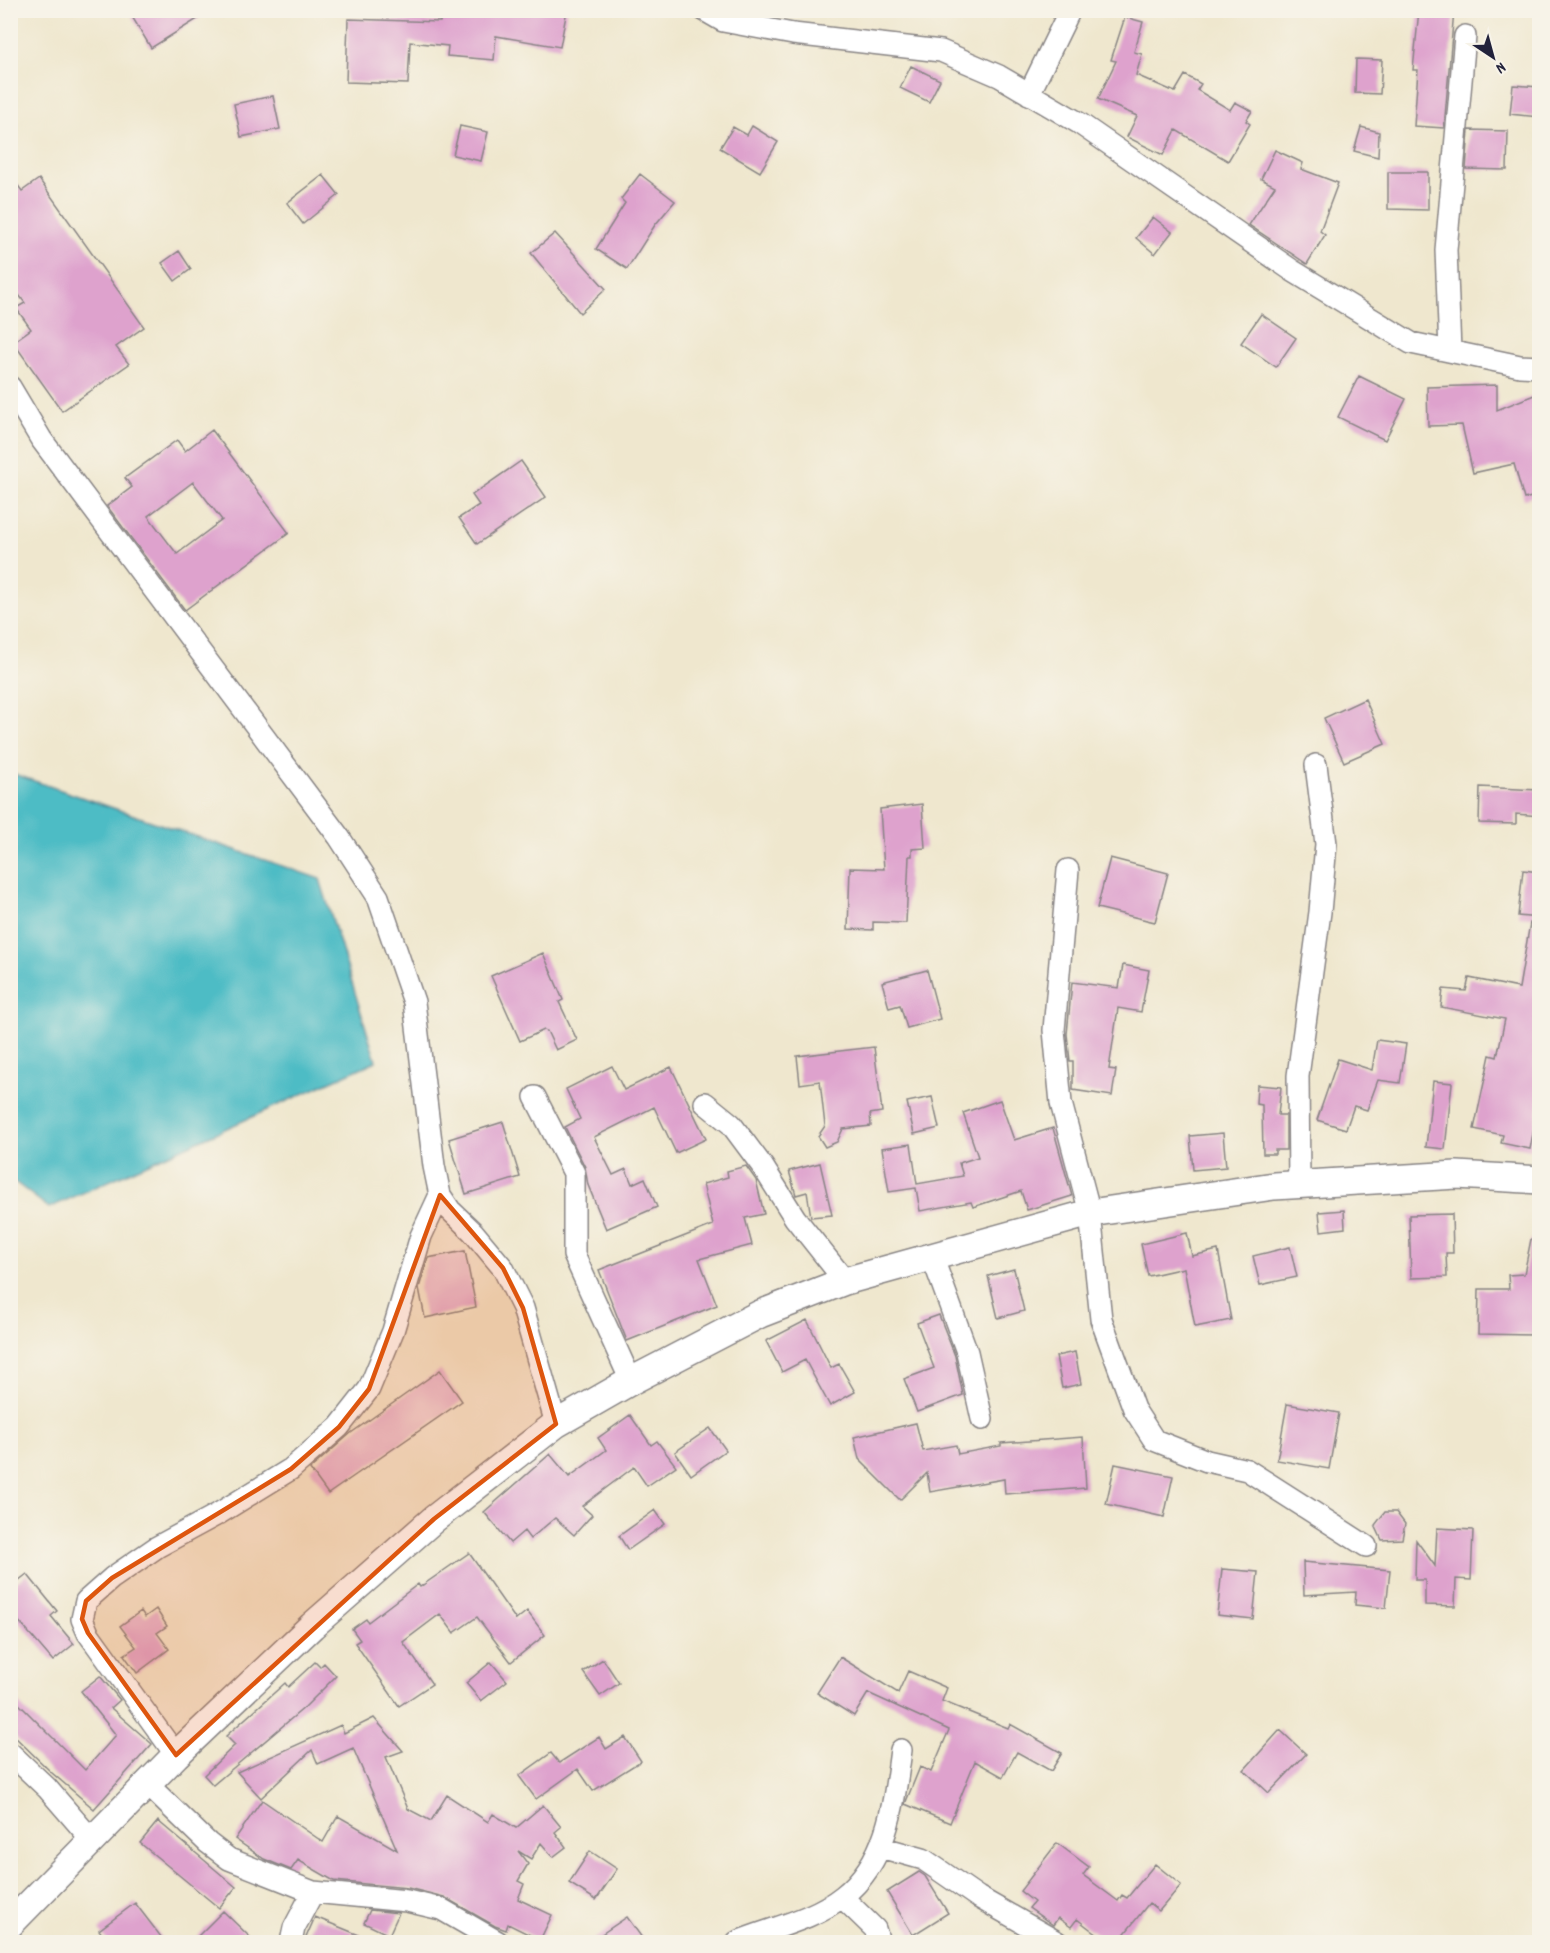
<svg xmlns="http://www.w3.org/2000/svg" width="1550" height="1953" font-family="Dekko,sans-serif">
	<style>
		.water { fill: #4ebcc5; stroke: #386f80; stroke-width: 1.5 }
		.building { fill: #dea2cd; fill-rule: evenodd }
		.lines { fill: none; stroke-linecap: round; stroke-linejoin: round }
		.minor-casing { stroke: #888484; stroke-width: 24 }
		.major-casing { stroke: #888484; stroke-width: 30 }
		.minor { stroke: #fff; stroke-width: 21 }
		.major { stroke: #fff; stroke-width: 27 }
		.marked { fill: #de560e; fill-opacity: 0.2; stroke: #de560e; stroke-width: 4.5; stroke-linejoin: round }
	</style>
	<rect width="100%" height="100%" fill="#f7f3e8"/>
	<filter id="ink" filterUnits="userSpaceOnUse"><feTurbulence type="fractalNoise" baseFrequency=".0167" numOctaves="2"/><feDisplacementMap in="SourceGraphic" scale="12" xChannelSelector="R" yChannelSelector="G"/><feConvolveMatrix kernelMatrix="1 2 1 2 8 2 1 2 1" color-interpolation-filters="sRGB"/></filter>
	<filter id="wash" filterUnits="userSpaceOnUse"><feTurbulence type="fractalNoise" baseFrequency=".008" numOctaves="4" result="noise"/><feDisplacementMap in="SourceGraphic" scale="24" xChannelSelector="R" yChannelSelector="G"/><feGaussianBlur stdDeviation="1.35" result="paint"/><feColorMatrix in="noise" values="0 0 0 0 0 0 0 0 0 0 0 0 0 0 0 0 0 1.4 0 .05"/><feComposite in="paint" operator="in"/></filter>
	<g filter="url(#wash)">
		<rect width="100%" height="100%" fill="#efe7ce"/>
		<path class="water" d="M 11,773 L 320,879 L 376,1061 L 49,1208 L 11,1179 Z"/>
		<g id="blocks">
			<path class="building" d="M 128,10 L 212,10 L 151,48 Z
				M 441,10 L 567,10 L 560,47 L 496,36 L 494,60 L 447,56 L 448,46 L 410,42 L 408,84 L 346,82 L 348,19 L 440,22 Z
				M 1419,10 L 1454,10 L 1444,128 L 1414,126 L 1418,70 L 1413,70 Z
				M 1125,17 L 1143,22 L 1134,52 L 1142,54 L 1136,75 L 1175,92 L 1185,75 L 1201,84 L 1197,90 L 1230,110 L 1235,102 L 1252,111 L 1246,121 L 1250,124 L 1228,161 L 1176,130 L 1163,155 L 1127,137 L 1137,116 L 1098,99 L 1116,61 L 1111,60 Z
				M 1356,59 L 1382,60 L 1380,94 L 1355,93 Z
				M 911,66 L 940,80 L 929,102 L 900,88 Z
				M 1513,85 L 1539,87 L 1539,117 L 1510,114 Z
				M 273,96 L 280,129 L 241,137 L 234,104 Z
				M 460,126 L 488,132 L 481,161 L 453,155 Z
				M 752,126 L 778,142 L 760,172 L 720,148 L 733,127 L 747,135 Z
				M 1361,127 L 1379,132 L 1378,157 L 1354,151 Z
				M 1469,130 L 1508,131 L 1507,170 L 1466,169 Z
				M 1275,150 L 1303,163 L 1301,169 L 1338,183 L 1320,231 L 1325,235 L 1307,264 L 1249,225 L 1275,186 L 1261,179 Z
				M 1388,172 L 1428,172 L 1428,210 L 1388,209 Z
				M 640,174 L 675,201 L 655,225 L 627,269 L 596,249 L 625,203 L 621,199 Z
				M 10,175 L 22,191 L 39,179 L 144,327 L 116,347 L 129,364 L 62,411 L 13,342 L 31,329 L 16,308 L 25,303 L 10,283 Z
				M 323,175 L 339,195 L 303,224 L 287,203 Z
				M 1153,217 L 1172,232 L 1155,254 L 1136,238 Z
				M 555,233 L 606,289 L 580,313 L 531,253 Z
				M 179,251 L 191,269 L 175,281 L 162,263 Z
				M 1261,314 L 1296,338 L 1276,367 L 1241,343 Z
				M 1359,376 L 1406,399 L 1385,440 L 1338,417 Z
				M 1497,385 L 1497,410 L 1539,393 L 1539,495 L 1524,499 L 1514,464 L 1473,473 L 1462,425 L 1428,426 L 1427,387 Z
				M 212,430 L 289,533 L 185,610 L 107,506 L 132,487 L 125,478 L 177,440 L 185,451 ZM 193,482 L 222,520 L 177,554 L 148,516 Z
				M 521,461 L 546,497 L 477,544 L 459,518 L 479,505 L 472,495 Z
				M 1365,699 L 1385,744 L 1344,762 L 1324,718 Z
				M 1480,787 L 1539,790 L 1539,816 L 1516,814 L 1516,824 L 1479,823 Z
				M 922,804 L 925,848 L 912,849 L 912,856 L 909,856 L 906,923 L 873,922 L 873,930 L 848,929 L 850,868 L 884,869 L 880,809 Z
				M 1110,858 L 1168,873 L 1155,922 L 1097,908 Z
				M 1523,870 L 1539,872 L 1539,918 L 1518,916 Z
				M 1530,923 L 1539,924 L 1539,1104 L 1530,1149 L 1501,1143 L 1503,1135 L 1474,1129 L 1490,1055 L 1497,1057 L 1505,1019 L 1441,1007 L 1443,989 L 1466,991 L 1469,978 L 1519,988 Z
				M 543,953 L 563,1000 L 559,1002 L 577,1040 L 556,1050 L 547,1031 L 544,1030 L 520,1041 L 491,976 Z
				M 1123,965 L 1149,970 L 1141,1012 L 1118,1008 L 1109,1069 L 1116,1070 L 1112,1096 L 1073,1090 L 1073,1061 L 1070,1061 L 1067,1034 L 1072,982 L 1119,988 Z
				M 927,970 L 940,1019 L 907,1028 L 900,1005 L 889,1008 L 882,982 Z
				M 1377,1040 L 1406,1044 L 1400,1083 L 1378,1080 L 1367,1110 L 1354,1106 L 1346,1129 L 1317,1120 L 1338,1059 L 1372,1070 Z
				M 874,1047 L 882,1112 L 870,1114 L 871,1126 L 843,1129 L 837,1142 L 825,1147 L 818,1136 L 825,1126 L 820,1081 L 800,1084 L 797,1056 Z
				M 612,1066 L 624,1090 L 671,1067 L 706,1139 L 676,1153 L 654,1107 L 594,1137 L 613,1175 L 626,1169 L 632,1184 L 645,1178 L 657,1207 L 606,1229 L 588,1185 L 585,1167 L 565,1127 L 580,1119 L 566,1089 Z
				M 1433,1081 L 1452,1083 L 1445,1149 L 1426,1147 Z
				M 1257,1085 L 1281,1087 L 1278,1115 L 1286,1115 L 1286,1150 L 1275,1150 L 1275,1154 L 1263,1154 L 1262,1105 L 1256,1104 Z
				M 932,1097 L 939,1128 L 914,1134 L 907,1102 Z
				M 1000,1100 L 1014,1140 L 1053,1128 L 1072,1196 L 1027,1210 L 1021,1191 L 973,1207 L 971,1202 L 920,1211 L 916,1188 L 889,1192 L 882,1148 L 911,1144 L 917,1184 L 963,1176 L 959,1163 L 978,1157 L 963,1113 Z
				M 503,1122 L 520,1177 L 466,1194 L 449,1139 Z
				M 1223,1133 L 1226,1167 L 1193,1170 L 1190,1136 Z
				M 820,1163 L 832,1215 L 811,1217 L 807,1192 L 796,1195 L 789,1171 Z
				M 746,1166 L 756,1180 L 764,1214 L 745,1218 L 752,1245 L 699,1259 L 717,1305 L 627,1341 L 599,1270 L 713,1225 L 703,1184 L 728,1177 L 727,1171 Z
				M 1344,1210 L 1345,1228 L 1321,1231 L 1319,1212 Z
				M 1452,1214 L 1453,1253 L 1446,1253 L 1447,1277 L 1411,1278 L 1409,1215 Z
				M 1187,1233 L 1192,1256 L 1218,1250 L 1231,1320 L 1195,1327 L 1184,1268 L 1148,1276 L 1141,1244 Z
				M 1531,1239 L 1539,1240 L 1539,1335 L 1478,1334 L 1479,1289 L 1509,1289 L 1508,1275 L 1524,1274 Z
				M 1290,1247 L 1297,1277 L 1260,1285 L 1253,1256 Z
				M 465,1251 L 476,1307 L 425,1318 L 419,1288 L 428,1258 Z
				M 1014,1269 L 1024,1311 L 998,1318 L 988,1276 Z
				M 939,1315 L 955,1356 L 963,1395 L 917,1412 L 904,1379 L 934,1368 L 917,1323 Z
				M 807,1320 L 831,1368 L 839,1364 L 855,1392 L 830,1406 L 805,1360 L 782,1372 L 766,1341 Z
				M 1075,1352 L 1081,1384 L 1062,1388 L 1056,1356 Z
				M 440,1370 L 462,1401 L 328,1494 L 310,1469 L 351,1433 Z
				M 1287,1404 L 1339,1413 L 1329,1469 L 1277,1460 Z
				M 630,1415 L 651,1445 L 657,1441 L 676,1466 L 647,1486 L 634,1467 L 582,1506 L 592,1515 L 574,1535 L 555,1518 L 530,1539 L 524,1531 L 510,1543 L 484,1512 L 550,1454 L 569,1477 L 606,1450 L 598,1438 Z
				M 916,1423 L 923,1451 L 956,1445 L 958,1454 L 1001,1446 L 1001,1443 L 1083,1437 L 1086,1488 L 1005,1494 L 1004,1479 L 930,1492 L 927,1473 L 900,1500 L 859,1459 L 854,1437 Z
				M 710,1428 L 726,1450 L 691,1475 L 675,1452 Z
				M 1115,1464 L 1173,1476 L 1164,1517 L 1106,1504 Z
				M 655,1510 L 665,1524 L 628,1550 L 619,1536 Z
				M 1385,1512 L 1396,1512 L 1405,1524 L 1402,1539 L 1382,1540 L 1375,1525 Z
				M 1437,1528 L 1473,1530 L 1471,1580 L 1456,1579 L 1455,1606 L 1425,1605 L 1425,1580 L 1415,1580 L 1416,1540 L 1435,1566 Z
				M 469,1553 L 516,1620 L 527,1611 L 545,1635 L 511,1662 L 477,1617 L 454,1633 L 440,1614 L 403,1642 L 432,1684 L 399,1706 L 355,1643 L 360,1640 L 352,1629 L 366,1619 L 368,1622 L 418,1584 L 420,1587 Z
				M 1303,1562 L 1390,1570 L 1386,1608 L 1355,1605 L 1356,1592 L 1304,1595 Z
				M 1222,1569 L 1258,1572 L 1253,1619 L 1217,1615 Z
				M 27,1574 L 57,1611 L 51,1616 L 74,1644 L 53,1661 L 10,1611 L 10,1587 Z
				M 156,1609 L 167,1626 L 157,1633 L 169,1649 L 137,1673 L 124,1655 L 136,1647 L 120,1626 L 141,1611 L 145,1617 Z
				M 840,1657 L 898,1693 L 908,1671 L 947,1688 L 942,1701 L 1008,1728 L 1010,1724 L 1062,1753 L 1051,1771 L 1017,1752 L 1003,1777 L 975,1761 L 950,1823 L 905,1804 L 920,1767 L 931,1772 L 949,1730 L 868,1693 L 854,1716 L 817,1693 Z
				M 603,1659 L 619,1683 L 600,1696 L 583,1672 Z
				M 315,1662 L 320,1667 L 324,1663 L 336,1676 L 305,1707 L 213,1785 L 204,1775 L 235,1745 L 226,1736 L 285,1683 L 288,1687 Z
				M 491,1662 L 507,1681 L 481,1701 L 466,1683 Z
				M 100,1676 L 120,1700 L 111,1708 L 152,1744 L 94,1809 L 52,1773 L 10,1732 L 10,1695 L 85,1770 L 116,1735 L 81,1691 Z
				M 374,1718 L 403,1751 L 386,1757 L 408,1809 L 431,1821 L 447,1795 L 488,1822 L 493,1814 L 516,1828 L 543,1805 L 561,1827 L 555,1832 L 566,1847 L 553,1857 L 541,1843 L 531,1859 L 518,1851 L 528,1864 L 518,1881 L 524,1884 L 518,1899 L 552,1915 L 540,1940 L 508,1924 L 506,1930 L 495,1926 L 444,1897 L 408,1888 L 334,1881 L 298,1860 L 291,1870 L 264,1859 L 235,1839 L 262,1800 L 323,1842 L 338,1816 L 397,1850 L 353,1748 L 318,1764 L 312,1750 L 261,1798 L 237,1772 L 341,1725 L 344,1733 Z
				M 1280,1730 L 1306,1754 L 1269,1793 L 1244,1770 Z
				M 599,1737 L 606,1749 L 625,1737 L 641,1761 L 593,1791 L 578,1769 L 536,1799 L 519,1776 L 551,1753 L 559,1763 Z
				M 158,1821 L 236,1887 L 219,1908 L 140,1843 Z
				M 1057,1843 L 1089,1867 L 1083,1875 L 1118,1901 L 1122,1895 L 1127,1898 L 1155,1864 L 1181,1885 L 1159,1911 L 1149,1903 L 1118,1942 L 1107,1942 L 1077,1919 L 1071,1927 L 1058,1918 L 1053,1925 L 1029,1908 L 1034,1902 L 1020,1891 Z
				M 590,1851 L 617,1869 L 596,1900 L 569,1883 Z
				M 919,1872 L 925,1876 L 948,1913 L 913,1935 L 887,1892 Z
				M 135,1903 L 165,1942 L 108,1942 L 99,1930 Z
				M 370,1910 L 399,1913 L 389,1935 L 364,1923 Z
				M 223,1911 L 255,1942 L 192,1942 Z
				M 315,1917 L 376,1942 L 304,1942 Z
				M 627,1917 L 645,1942 L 590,1942 Z"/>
		</g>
	</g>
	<g filter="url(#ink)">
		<use href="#blocks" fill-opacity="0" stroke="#888484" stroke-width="1.5"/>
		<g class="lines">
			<g class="minor-casing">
				<path id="minor" d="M 704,10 L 723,21 L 793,34 L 941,51 L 999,76 L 1079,123 L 1293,271 L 1411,343 L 1520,366 L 1540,367
					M 1029,94 L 1070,10
					M 1450,351 L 1446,250 L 1465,36
					M 10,387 L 41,439 L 339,837 L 378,897 L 414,1002 L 434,1166 L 440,1195 L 450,1210 L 473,1232 L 503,1268 L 523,1308 L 556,1424
					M 1068,870 L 1054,1030 L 1061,1103 L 1090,1213 L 1101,1319 L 1134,1409 L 1154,1440 L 1207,1461 L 1247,1470 L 1366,1546
					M 535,1097 L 574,1173 L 574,1255 L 631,1381
					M 705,1103 L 731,1124 L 763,1167 L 795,1218 L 845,1281
					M 1299,1185 L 1298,1076 L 1320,912 L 1326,844 L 1316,765
					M 932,1256 L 967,1352 L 982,1419
					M 10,1753 L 47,1788 L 92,1840
					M 176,1755 L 88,1633 L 82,1619 L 86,1601 L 112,1578 L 157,1547 L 218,1514 L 291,1469 L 339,1427 L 369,1389 L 393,1331 L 421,1236 L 440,1195
					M 147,1784 L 208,1843 L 229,1859 L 313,1892 L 407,1901 L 441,1909 L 498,1942
					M 880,1847 L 923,1859 L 978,1897 L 1057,1942
					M 842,1897 L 875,1929 L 879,1942
					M 291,1942 L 294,1928 L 313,1892
					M 737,1942 C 771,1928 813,1920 843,1896 C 888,1861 894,1802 901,1750"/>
			</g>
			<g class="major-casing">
				<path id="major" d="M 10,1924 L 176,1755 L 312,1626 L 434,1519 L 556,1424 L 631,1381 L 760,1314 L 845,1281 L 1090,1213 L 1274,1186 L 1457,1175 L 1540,1180"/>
			</g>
			<use href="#minor" class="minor"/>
			<use href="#major" class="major"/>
		</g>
	</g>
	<path class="marked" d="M 440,1195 L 503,1268 L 523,1308 L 556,1424 L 434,1519 L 176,1755 L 88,1633 L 82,1619 L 86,1601 L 112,1578 L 291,1469 L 339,1427 L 369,1389 Z"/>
	<rect width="1550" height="1953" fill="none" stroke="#f7f3e8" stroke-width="36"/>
	<g transform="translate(1493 57) rotate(144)" stroke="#f7f3e8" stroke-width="4.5" paint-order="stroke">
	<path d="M0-4.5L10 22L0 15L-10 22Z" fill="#22223b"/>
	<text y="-9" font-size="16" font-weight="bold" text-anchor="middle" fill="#22223b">N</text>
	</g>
</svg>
